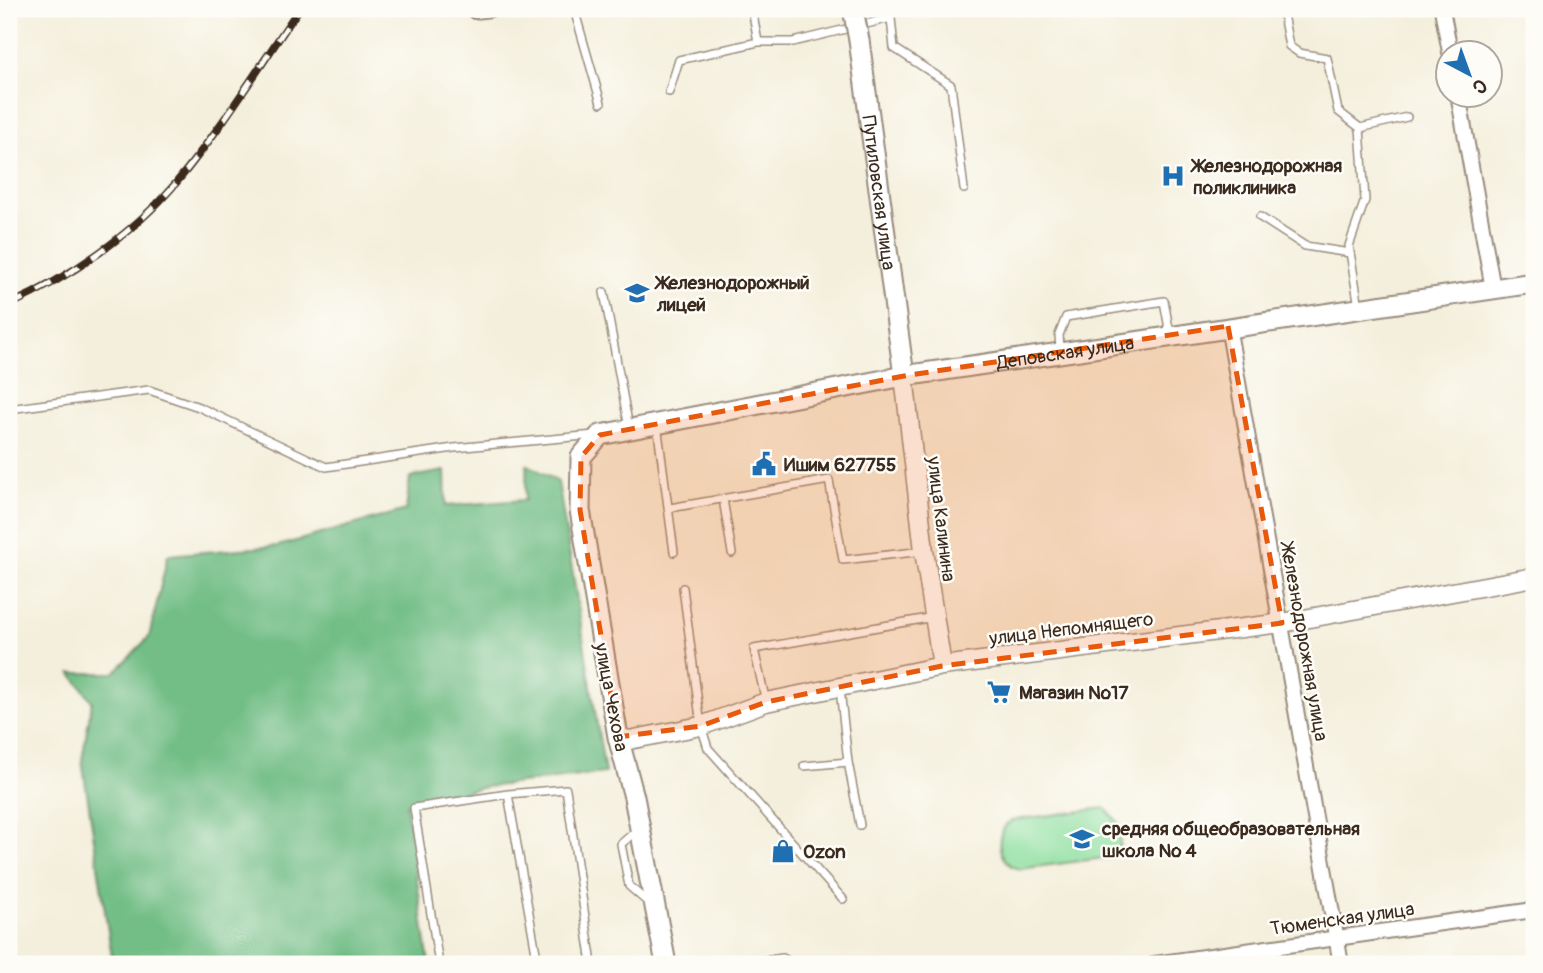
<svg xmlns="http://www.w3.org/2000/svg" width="1543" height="973" font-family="Pangolin,sans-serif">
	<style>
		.green { fill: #8edfa0; stroke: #64845f; stroke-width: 2 }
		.forest { fill: #72be86; stroke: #567452; stroke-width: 2 }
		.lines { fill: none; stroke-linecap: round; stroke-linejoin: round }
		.service-casing { stroke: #988c7d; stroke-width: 10 }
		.minor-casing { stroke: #988c7d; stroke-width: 18 }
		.tertiary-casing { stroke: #988c7d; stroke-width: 21 }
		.secondary-casing { stroke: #988c7d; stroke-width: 23 }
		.service { stroke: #fff; stroke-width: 7 }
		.minor { stroke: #fff; stroke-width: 14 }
		.tertiary { stroke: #fff; stroke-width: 18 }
		.secondary { stroke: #fff; stroke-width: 19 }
		.rail-casing { stroke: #3b2a1e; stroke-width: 8 }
		.rail { stroke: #fdfcf7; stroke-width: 5; stroke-dasharray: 16; stroke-linecap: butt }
		.secondary-bridge-casing { stroke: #988c7d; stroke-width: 23; stroke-linecap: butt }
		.secondary-bridge { stroke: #fff; stroke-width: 19 }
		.marked { fill: #e8590c; fill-opacity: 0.2; stroke: #e8590c; stroke-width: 5; stroke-dasharray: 14 9; stroke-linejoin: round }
		.labels { text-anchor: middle; stroke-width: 5; stroke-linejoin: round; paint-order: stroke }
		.poi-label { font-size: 19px; font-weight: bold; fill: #3b2a1e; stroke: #fdfcf7; text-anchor: start }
		.street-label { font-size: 19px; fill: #3b2a1e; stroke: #fdfcf7 }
	</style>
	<rect width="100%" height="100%" fill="#fdfcf7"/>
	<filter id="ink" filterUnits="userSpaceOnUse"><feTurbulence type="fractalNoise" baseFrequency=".0143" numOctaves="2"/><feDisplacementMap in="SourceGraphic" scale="14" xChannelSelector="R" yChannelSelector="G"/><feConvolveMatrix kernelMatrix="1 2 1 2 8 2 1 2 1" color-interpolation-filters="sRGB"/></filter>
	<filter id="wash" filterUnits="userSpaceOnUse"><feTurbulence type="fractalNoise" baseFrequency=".00686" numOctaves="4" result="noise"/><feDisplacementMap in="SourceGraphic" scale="28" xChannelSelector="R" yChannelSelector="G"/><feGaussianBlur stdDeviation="1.57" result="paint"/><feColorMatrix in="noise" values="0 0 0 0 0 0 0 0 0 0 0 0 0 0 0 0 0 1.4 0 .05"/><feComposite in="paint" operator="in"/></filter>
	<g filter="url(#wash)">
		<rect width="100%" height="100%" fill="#f4efdc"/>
		<path class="green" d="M 1105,808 L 1119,824 L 1120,846 L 1111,857 L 1019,869 C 997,864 992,831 1013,820 Z"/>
		<path class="forest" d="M 527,464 L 558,482 L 605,773 L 486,787 L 406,804 L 429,964 L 113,964 L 82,760 L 92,701 L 71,673 L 114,673 L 149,637 L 168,555 L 278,546 L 406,510 L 410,477 L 445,471 L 446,506 L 525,500 Z"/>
	</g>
	<g filter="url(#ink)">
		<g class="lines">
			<g class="service-casing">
				<path id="service" d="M 574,9 L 601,103
					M 752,9 L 758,42
					M 1282,9 L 1289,46 L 1299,53 L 1327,58 L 1338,111 L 1360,128 L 1365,200 L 1349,246 L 1359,307
					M 891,18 L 894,48 L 951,85 L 964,189
					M 669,92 L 679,60 L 758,42 L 793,42 L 891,18 L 890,9
					M 1360,128 L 1407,117
					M 1260,217 L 1305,246 L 1350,253
					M 604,292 L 629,428
					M 1060,350 L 1059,335 L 1066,317 L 1164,301 L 1170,334
					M 9,409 L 149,390 L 199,407 L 326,467 L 454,448 L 595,435
					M 657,424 L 674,552
					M 723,499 L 732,553
					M 670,508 L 829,480 L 843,560 L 924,551
					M 683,588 L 701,726 L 708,748 L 843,899
					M 766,702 L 754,649 L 934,617
					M 848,762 L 860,825
					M 804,766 L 848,762 L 840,689
					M 508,794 L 566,789 L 592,964
					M 637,830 L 621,844 L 629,886 L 651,905
					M 439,964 L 414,808 L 508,794 L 538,964
					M 741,964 L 783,958 L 793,964"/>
			</g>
			<g class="minor-casing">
				<path id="minor" d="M 1442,9 L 1450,52
					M 475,11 L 490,9
					M 1458,94 L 1493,289
					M 1228,326 L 1341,964
					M 1155,964 L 1534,910"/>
			</g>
			<g class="tertiary-casing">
				<path id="tertiary" d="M 904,376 L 924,551 L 942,666
					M 618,737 L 629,740 L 701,726 L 766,702 L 942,666 L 1282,623 L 1534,577"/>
			</g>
			<g class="secondary-casing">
				<g id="secondary">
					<path id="s1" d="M 859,40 L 904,376"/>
					<path id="s2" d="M 666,964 L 634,797 L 618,737 L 580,510 L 581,457 L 600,435 L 904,376 L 1534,283"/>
				</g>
			</g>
			<use href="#service" class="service"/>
			<use href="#minor" class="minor"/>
			<use href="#tertiary" class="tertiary"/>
			<use href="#secondary" class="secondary"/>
			<g class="rail-casing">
				<path id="rail" d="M 9,305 C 70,277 132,235 176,183 C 221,129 259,67 299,9"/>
			</g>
			<use href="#rail" class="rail"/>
			<g class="secondary-bridge-casing">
				<path id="secondary-bridge" d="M 853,9 L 859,40"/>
			</g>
			<use href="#secondary-bridge" class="secondary-bridge"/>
		</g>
	</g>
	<path class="marked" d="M 1228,326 L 1282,623 L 942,666 L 766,702 L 701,726 L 618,737 L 580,510 L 581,457 L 600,435 L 904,376 Z"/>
	<defs>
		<g id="hospital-bare" transform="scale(1.89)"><path d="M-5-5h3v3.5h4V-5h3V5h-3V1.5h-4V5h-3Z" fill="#1f6fb2" stroke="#fdfcf7" stroke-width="2.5" paint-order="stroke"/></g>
		<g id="university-bare" transform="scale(1.89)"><path d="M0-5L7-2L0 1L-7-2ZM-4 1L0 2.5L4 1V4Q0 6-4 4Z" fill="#1f6fb2" stroke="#fdfcf7" stroke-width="2.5" paint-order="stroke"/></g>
		<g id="civic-bare" transform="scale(1.89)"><path d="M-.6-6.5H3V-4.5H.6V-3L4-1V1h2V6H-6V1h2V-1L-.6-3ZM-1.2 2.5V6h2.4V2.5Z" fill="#1f6fb2" stroke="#fdfcf7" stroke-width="2.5" paint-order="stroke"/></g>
		<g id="supermarket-bare" transform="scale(1.89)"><path d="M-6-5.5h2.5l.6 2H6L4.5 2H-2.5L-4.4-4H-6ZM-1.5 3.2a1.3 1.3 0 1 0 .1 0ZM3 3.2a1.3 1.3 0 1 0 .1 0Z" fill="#1f6fb2" stroke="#fdfcf7" stroke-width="2.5" paint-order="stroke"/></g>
		<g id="school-bare" transform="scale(1.89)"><path d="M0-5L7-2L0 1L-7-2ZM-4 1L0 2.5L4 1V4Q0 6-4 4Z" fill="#1f6fb2" stroke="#fdfcf7" stroke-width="2.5" paint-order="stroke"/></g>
		<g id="shop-bare" transform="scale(1.89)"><path d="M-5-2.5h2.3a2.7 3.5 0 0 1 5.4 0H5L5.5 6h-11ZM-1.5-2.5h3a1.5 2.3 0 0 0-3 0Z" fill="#1f6fb2" stroke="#fdfcf7" stroke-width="2.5" paint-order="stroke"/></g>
	</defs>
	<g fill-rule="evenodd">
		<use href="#hospital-bare" x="1173" y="176"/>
		<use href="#university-bare" x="637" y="293"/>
		<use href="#civic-bare" x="764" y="464"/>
		<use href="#supermarket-bare" x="999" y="692"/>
		<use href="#school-bare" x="1082" y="839"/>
		<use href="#shop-bare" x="783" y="851"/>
	</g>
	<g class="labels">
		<g class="poi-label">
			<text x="1193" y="172">Железнодорожная<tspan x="1193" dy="22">поликлиника</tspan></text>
			<text x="657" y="289">Железнодорожный<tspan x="657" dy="22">лицей</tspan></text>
			<text x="784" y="471">Ишим 627755</text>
			<text x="1019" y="699">Магазин №17</text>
			<text x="1102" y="835">средняя общеобразовательная<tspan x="1102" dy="22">школа № 4</tspan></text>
			<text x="803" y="858">Ozon</text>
		</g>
		<g class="street-label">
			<text dy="7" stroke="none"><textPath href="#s1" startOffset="154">Путиловская улица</textPath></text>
			<text dy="7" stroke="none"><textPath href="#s2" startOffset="1017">Деповская улица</textPath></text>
			<text transform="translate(942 519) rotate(83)" y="7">улица Калинина</text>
			<text transform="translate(1071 628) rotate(-7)" y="7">улица Непомнящего</text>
			<text transform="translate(1305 642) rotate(80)" y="7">Железнодорожная улица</text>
			<text transform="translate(612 697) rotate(79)" y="7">улица Чехова</text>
			<text transform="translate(1342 918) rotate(-8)" y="7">Тюменская улица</text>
		</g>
	</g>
	<rect width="1543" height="973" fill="none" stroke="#fdfcf7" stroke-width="35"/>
	<g transform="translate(1469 74) rotate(139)"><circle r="33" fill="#fdfcf7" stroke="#afa8a0" stroke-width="2"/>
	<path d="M0-5L12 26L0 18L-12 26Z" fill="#1f6fb2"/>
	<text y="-10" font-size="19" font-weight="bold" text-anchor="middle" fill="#3b2a1e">С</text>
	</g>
</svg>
